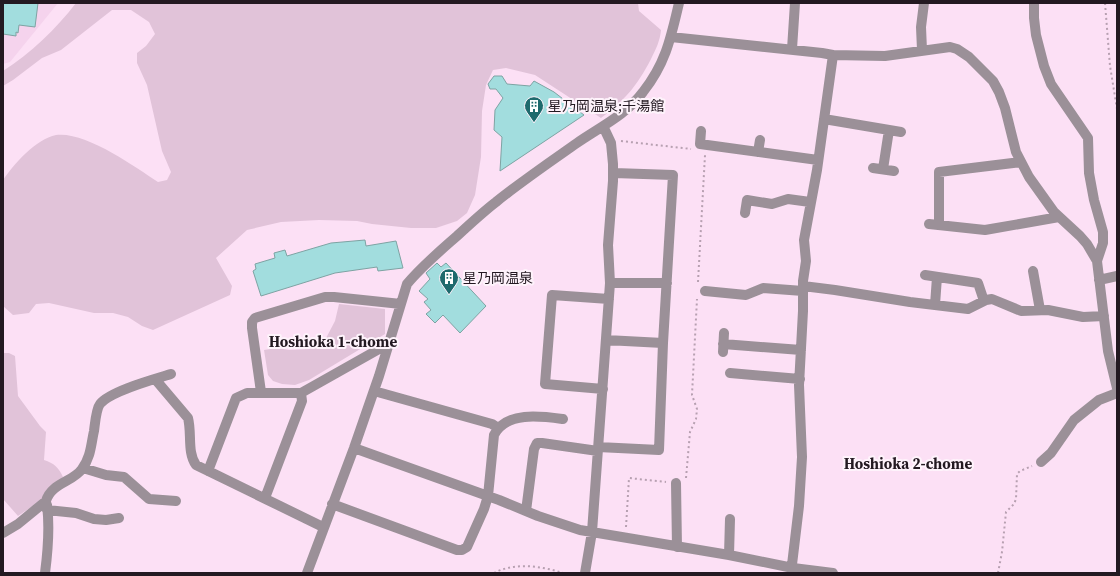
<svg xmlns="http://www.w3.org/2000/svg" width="1120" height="576" font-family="'Source Serif 4','Noto Sans JP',serif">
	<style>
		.built { fill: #f5d3ed }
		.green { fill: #e1c3d9 }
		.building { fill: #a2ddde; stroke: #7ea3a3 }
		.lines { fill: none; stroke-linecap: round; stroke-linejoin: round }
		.path { stroke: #b7a0b1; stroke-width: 2; stroke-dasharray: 2 3; stroke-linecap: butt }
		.minor { stroke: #9b9098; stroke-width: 10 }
		.labels { text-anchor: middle; stroke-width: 4; stroke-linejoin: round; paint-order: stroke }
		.poi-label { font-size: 14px; fill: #231921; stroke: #fef3fb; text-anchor: start }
		.neighbourhood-label { font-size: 15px; font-weight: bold; fill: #231921; stroke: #fef3fb }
	</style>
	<rect width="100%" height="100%" fill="#fce0f5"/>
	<path class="built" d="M 3,3 L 58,3 L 10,62 L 3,64 Z"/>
	<path class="green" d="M 76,3 L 638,3 L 639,11 L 661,30 C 660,41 656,49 651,59 C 637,86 625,100 601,118 L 535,75 L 506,68 L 493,70 L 486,85 L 482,111 L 481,157 L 475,195 L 467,213 L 457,221 L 436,228 L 411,228 L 372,224 L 357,221 L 319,220 L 281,222 L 247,230 L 216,258 L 232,286 L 230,295 L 153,330 L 142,326 L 128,317 L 113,313 L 94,313 L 49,303 L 36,304 L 29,313 L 13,315 L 3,306 L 3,180 C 14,164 36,139 56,135 C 85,131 134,166 158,182 L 167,180 L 171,172 L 162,151 L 147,85 L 137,63 L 137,53 L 146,46 L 155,34 L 149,22 L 131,10 L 112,10 L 61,50 L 42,58 L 13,80 L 3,86 L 3,71 C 31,53 56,29 76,3 Z
		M 339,304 L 385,309 L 385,334 L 309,380 L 295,385 L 282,384 L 273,381 L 268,375 L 264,350 L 277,348 L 289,350 L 310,349 L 324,342 L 335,321 Z
		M 3,353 L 9,353 L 15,356 L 18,396 L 40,426 L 46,432 L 44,460 C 54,463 59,468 63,477 L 43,499 L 18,516 L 3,499 Z"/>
	<path class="building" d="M 3,3 L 38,3 L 35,27 L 19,25 L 18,33 L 16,32 L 16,36 L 3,34 Z
		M 494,76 L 502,76 L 507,84 L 530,86 L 534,81 L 554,92 L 584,115 L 500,171 L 502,137 L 494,130 L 495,110 L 503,98 L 496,89 L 490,89 L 488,84 Z
		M 365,240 L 366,246 L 396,241 L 403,268 L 378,271 L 377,267 L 335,273 L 261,296 L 253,271 L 256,269 L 255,264 L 275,258 L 274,253 L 285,250 L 287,256 L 331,243 Z
		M 437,263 L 441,267 L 446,263 L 486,306 L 460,333 L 443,315 L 435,323 L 426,314 L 431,310 L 424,302 L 428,299 L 419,291 L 430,279 L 426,273 Z"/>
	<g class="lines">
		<path class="path" d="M 1105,3 L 1110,66 L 1117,109
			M 621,141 L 691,149
			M 698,282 L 705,155
			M 686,478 L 690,432 L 696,419 L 697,409 L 692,395 L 697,299
			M 626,527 L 629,478 L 666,482
			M 494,573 C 515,562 541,566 563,573
			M 998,573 L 1002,552 L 1006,512 L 1014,504 L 1016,499 L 1017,474 L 1020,471 L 1032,466"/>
		<path class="minor" d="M 1034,3 L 1034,18 L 1036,35 L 1044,66 L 1051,84 L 1088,138 L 1089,173 L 1094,200 L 1103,232 L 1103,243 L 1097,261
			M 671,37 L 822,53 L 833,55 L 817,170 L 804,240 L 806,261 L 803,281 L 803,311 L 799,385 L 802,457 L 799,506 L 791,573
			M 792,49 L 795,3
			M 922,50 L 921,27 L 924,3
			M 833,55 L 885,56 L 950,47 L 957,49 L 969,57 L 993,81 L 999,92 L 1005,108 L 1016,152 L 1029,177 L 1054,212 L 1080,236 L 1087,244 L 1097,261 L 1108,351 L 1117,388
			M 824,119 L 901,132
			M 701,131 L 700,144 L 818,160
			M 758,152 L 760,140
			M 873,168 L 894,171
			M 883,169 L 889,130
			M 745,213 L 747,200 L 772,204 L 788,199 L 810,202
			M 929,224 L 985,230 L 1059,217
			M 939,225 L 939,172 L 1021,162
			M 1033,271 L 1040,310
			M 925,275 L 978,283 L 984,301
			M 1099,280 L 1117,276
			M 610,283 L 667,283
			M 803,286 L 835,290 L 910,302 L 968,309 L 986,300 L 992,299 L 1021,311 L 1048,310 L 1083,317 L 1104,316
			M 705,291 L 746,295 L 763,288 L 803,291
			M 935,305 L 937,277
			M 606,340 L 663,343
			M 723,344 L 801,350
			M 723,352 L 724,333
			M 730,373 L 800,379
			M 155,379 L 188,418 C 192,433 187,453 196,465 L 323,527
			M 603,389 L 545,384 L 552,295 L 609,299
			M 374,391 L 492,424 L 498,428
			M 261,392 L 252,328 L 252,322 L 255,318 L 325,297 L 334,297 L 401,304
			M 598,447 L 659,450 L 663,343 L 673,175 L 614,173
			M 354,448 L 499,500 L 538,516 L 580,530 L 729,555 L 793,568 L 833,573
			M 1041,462 L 1051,453 L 1074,420 L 1099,400 L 1117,393
			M 83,468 L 106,475 L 124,477 L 149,499 L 176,501
			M 208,471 L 236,398 L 247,393 L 301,393 L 388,344
			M 676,483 L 677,547
			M 265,498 L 302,401 L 301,393
			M 332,504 L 457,550 L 462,550 L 467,547 L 484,509 L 488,496 L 494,435 C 506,411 541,416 563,419
			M 47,510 L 76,513 L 94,519 L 106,520 L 119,518
			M 526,511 L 534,449 L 537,443 L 542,443 L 598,451
			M 3,533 L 18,524 L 46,501 C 51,483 73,482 82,469 C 91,457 91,444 94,431 C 95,424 96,409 100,404 C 110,391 155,379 171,374
			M 729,555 L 730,519
			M 45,573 C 48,550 50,528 47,505
			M 307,573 L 354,448 L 379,376 L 407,284 C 422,266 440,251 457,236 C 470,224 483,212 496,202 C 522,181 550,162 577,143 C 600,127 626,115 643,92 C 666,63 671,37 679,3
			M 585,573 L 592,532 L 610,283 L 608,245 L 613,181 L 613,164 L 611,143 L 603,126"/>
	</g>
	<defs>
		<g id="building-pin" transform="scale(1)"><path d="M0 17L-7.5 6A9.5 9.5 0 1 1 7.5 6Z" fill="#1e6a6d" stroke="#fef3fb"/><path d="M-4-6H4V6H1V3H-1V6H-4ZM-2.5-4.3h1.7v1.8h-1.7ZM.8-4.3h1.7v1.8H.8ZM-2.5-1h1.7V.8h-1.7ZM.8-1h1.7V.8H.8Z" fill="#fff"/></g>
	</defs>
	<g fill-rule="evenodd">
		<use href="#building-pin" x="534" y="106"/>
		<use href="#building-pin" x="449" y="278"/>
	</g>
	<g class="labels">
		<g class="poi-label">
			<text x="548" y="111">星乃岡温泉;千湯館</text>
			<text x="463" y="283">星乃岡温泉</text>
		</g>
		<g class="neighbourhood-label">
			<text x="333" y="347">Hoshioka 1-chome</text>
			<text x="908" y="469">Hoshioka 2-chome</text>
		</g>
	</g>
	<rect width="1120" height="576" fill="none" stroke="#231921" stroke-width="8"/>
</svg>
